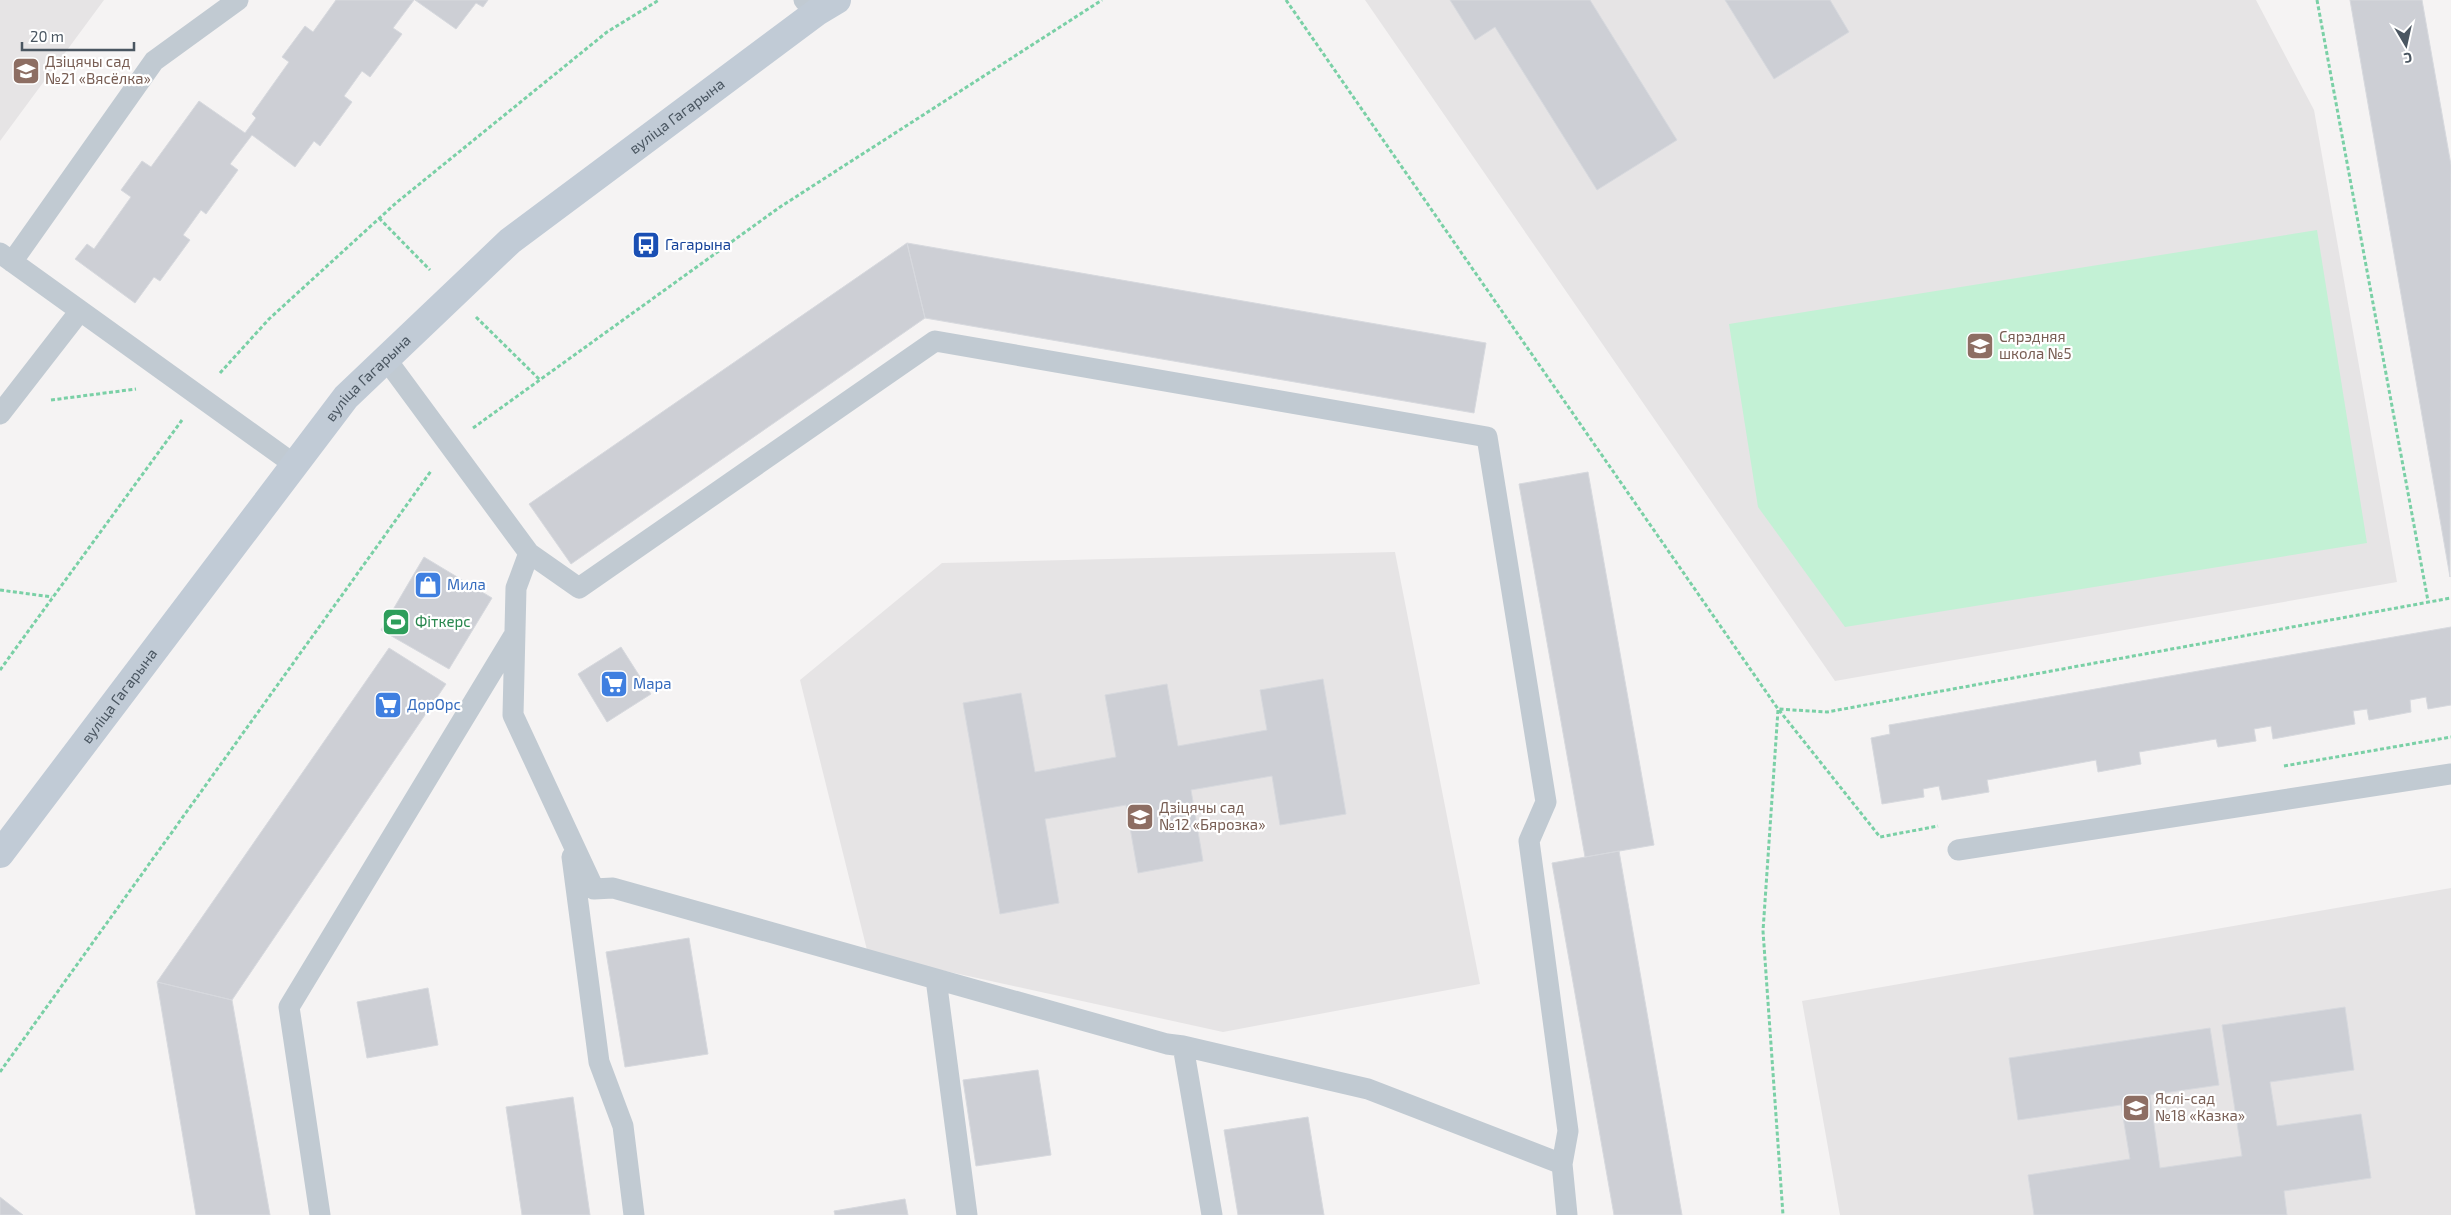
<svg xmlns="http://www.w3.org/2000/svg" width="2451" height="1215" font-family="'Exo 2',sans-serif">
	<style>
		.education { fill: #e6e4e5 }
		.green { fill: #c3f1d5 }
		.building { fill: #cdcfd5; stroke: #d7d9de }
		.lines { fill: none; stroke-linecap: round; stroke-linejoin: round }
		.path { stroke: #7ad0a6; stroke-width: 3; stroke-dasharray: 4 2.5; stroke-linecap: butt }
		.service { stroke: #c1cad2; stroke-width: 21 }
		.secondary { stroke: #c1cbd6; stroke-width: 28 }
		.labels { text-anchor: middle; stroke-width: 4.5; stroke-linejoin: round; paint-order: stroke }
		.education-label { font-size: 15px; fill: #785e54; stroke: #fff; text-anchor: start }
		.street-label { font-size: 15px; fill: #4a5661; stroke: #fff }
		.transit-label { font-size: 15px; fill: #164399; stroke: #fff; text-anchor: start }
		.shop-label { font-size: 15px; fill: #366cbe; stroke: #fff; text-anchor: start }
		.leisure-label { font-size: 15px; fill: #27864d; stroke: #fff; text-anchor: start }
	</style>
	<rect width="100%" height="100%" fill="#f5f3f3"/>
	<path class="education" d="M 0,0 L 104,0 L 0,141 Z
		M 1365,0 L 2256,0 L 2314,110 L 2397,582 L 1835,681 Z
		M 1395,552 L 1480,984 L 1223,1032 L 868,954 L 800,680 L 942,563 Z
		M 2451,888 L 2451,1215 L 1840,1215 L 1802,1001 Z"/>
	<path class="green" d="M 2317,230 L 2367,543 L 1845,627 L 1758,507 L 1729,324 Z"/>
	<path class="building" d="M 336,0 L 414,0 L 393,28 L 402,34 L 370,77 L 362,71 L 344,96 L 352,102 L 320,146 L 314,141 L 295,167 L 252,135 L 230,164 L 238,170 L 206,214 L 201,210 L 183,235 L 190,240 L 160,281 L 154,277 L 135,303 L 75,259 L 87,244 L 94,249 L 131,197 L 121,190 L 142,161 L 151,167 L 199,101 L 245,133 L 256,118 L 252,114 L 289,62 L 282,57 L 305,26 L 313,32 Z
		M 415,0 L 488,0 L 483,7 L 476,3 L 456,29 Z
		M 1450,0 L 1590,0 L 1677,140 L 1597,190 L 1495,27 L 1475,40 Z
		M 1725,0 L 1830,0 L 1849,32 L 1774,79 Z
		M 2350,0 L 2422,0 L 2451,165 L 2450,577 Z
		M 907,243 L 925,318 L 571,564 L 529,504 Z
		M 907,243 L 1486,343 L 1474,413 L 925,318 Z
		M 1588,472 L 1654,845 L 1585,857 L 1519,484 Z
		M 424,557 L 492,598 L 449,669 L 381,630 Z
		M 2451,627 L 2451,705 L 2428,709 L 2426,697 L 2410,700 L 2411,712 L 2369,720 L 2367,709 L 2353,711 L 2355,724 L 2273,739 L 2271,726 L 2254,729 L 2256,741 L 2218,747 L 2216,739 L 2139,752 L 2141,764 L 2098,772 L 2096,760 L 1987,780 L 1989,792 L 1942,800 L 1939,786 L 1923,789 L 1924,797 L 1882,804 L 1871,738 L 1890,734 L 1889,725 Z
		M 621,647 L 651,694 L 607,722 L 578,674 Z
		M 389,648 L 446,684 L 232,1000 L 157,982 Z
		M 1323,679 L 1346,814 L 1280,825 L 1272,776 L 1191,790 L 1203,861 L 1138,873 L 1126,805 L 1045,819 L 1059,903 L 1000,914 L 963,703 L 1021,693 L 1035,772 L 1116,757 L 1105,695 L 1167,684 L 1178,746 L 1267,730 L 1260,690 Z
		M 1619,851 L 1682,1215 L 1614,1215 L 1552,863 Z
		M 689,938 L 708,1054 L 625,1067 L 606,952 Z
		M 157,982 L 232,1000 L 270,1215 L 196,1215 Z
		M 428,988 L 438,1045 L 367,1058 L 357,1002 Z
		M 2345,1007 L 2354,1070 L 2270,1082 L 2277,1126 L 2361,1114 L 2371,1178 L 2284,1191 L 2287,1215 L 2034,1215 L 2028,1175 L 2130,1159 L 2121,1105 L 2018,1120 L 2009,1058 L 2210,1028 L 2219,1085 L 2150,1095 L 2160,1168 L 2242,1156 L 2222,1025 Z
		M 1038,1070 L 1051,1155 L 976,1166 L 963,1080 Z
		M 573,1097 L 590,1215 L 522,1215 L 506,1107 Z
		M 1308,1117 L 1324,1215 L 1238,1215 L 1224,1130 Z
		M 0,1197 L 23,1215 L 0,1215 Z
		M 905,1199 L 908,1215 L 835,1215 L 834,1211 Z"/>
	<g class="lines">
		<path class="path" d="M 1286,0 L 1778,709 L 1827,712 L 2451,598
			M 2317,0 L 2428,601
			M 379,218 L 430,270
			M 476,317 L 540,380
			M 220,373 L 269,319 L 396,203 L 607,32 L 659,0
			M 51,400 L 136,389
			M 473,428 L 780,207 L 1102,0
			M 0,590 L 52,597
			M 0,670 L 182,420
			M 1778,710 L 1763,931 L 1783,1215
			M 1779,710 L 1880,837 L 1938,826
			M 2284,766 L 2451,737
			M 0,1072 L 431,471"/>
		<path class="service" d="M 804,0 L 817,12
			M 0,253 L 295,465
			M 12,262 L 154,61 L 238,0
			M 386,359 L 529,553 L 516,588 L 513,715 L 594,889 L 613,888 L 1167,1044 L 1183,1046 L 1212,1215
			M 0,414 L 80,311
			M 529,553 L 579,588 L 935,341 L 1487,437 L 1546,802 L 1529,841 L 1568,1131 L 1562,1164
			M 1958,850 L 2451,774
			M 572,857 L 599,1062 L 623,1126 L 634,1215
			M 936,979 L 967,1215
			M 1183,1046 L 1368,1089 L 1562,1164 L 1567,1215
			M 320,1215 L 289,1007 L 513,637"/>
		<path class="secondary" id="s1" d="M 0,854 L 346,397 L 510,241 L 817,12 L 837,0"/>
	</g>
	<defs>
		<g id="school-square" transform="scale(1.4375)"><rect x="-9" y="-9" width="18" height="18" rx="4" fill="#8d6e63" stroke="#fff"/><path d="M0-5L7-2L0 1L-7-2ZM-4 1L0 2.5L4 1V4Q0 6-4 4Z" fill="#fff"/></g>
		<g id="bus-square" transform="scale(1.4375)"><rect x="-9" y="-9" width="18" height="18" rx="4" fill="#1a4fb4" stroke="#fff"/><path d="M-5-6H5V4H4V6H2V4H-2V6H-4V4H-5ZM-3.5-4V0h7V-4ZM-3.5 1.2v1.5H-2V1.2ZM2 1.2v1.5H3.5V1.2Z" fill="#fff"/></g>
		<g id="shop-square" transform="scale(1.4375)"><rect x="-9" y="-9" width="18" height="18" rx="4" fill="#3f7fe0" stroke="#fff"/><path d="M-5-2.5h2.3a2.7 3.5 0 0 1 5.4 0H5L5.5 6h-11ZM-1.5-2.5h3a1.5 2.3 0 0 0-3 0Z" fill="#fff"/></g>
		<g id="stadium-square" transform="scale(1.4375)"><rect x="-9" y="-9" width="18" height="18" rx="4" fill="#2e9e5b" stroke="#fff"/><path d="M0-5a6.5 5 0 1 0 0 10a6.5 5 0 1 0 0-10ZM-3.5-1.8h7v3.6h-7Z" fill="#fff"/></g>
		<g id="supermarket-square" transform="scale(1.4375)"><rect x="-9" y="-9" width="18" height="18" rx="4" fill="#3f7fe0" stroke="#fff"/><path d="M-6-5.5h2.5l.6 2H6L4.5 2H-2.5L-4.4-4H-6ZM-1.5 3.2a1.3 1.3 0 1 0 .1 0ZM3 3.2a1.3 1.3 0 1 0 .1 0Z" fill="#fff"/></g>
	</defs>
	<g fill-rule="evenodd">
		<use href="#school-square" x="26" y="71"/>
		<use href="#bus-square" x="646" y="245"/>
		<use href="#school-square" x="1980" y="346"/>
		<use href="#shop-square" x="428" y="585"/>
		<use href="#stadium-square" x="396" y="622"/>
		<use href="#supermarket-square" x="614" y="684"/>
		<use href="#supermarket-square" x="388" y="705"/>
		<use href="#school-square" x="1140" y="817"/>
		<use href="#school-square" x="2136" y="1108"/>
	</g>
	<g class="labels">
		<g class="education-label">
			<text x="45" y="67">Дзіцячы сад<tspan x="45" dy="17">№21 «Вясёлка»</tspan></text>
			<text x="1999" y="342">Сярэдняя<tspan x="1999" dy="17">школа №5</tspan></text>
			<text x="1159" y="813">Дзіцячы сад<tspan x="1159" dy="17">№12 «Бярозка»</tspan></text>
			<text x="2155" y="1104">Яслі-сад<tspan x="2155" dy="17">№18 «Казка»</tspan></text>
		</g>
		<g class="street-label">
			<text dy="5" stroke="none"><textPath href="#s1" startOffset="1008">вуліца Гагарына</textPath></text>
			<text dy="5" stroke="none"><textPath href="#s1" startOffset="602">вуліца Гагарына</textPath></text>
			<text dy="5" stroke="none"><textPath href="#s1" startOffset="198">вуліца Гагарына</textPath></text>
		</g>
		<g class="transit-label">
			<text x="665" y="250">Гагарына</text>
		</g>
		<g class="shop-label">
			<text x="447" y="590">Мила</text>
			<text x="633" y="689">Мара</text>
			<text x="407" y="710">ДорОрс</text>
		</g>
		<g class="leisure-label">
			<text x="415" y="627">Фіткерс</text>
		</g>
	</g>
	<g transform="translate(2406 45) rotate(171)" stroke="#ffffff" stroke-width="4" paint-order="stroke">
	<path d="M0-4L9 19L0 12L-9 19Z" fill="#4a5661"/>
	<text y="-8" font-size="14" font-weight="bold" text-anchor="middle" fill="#4a5661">С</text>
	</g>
	<path d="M22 42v8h112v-8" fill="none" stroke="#4a5661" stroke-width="2.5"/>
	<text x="30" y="42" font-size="15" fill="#4a5661" stroke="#ffffff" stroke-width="4" paint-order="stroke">20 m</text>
</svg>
